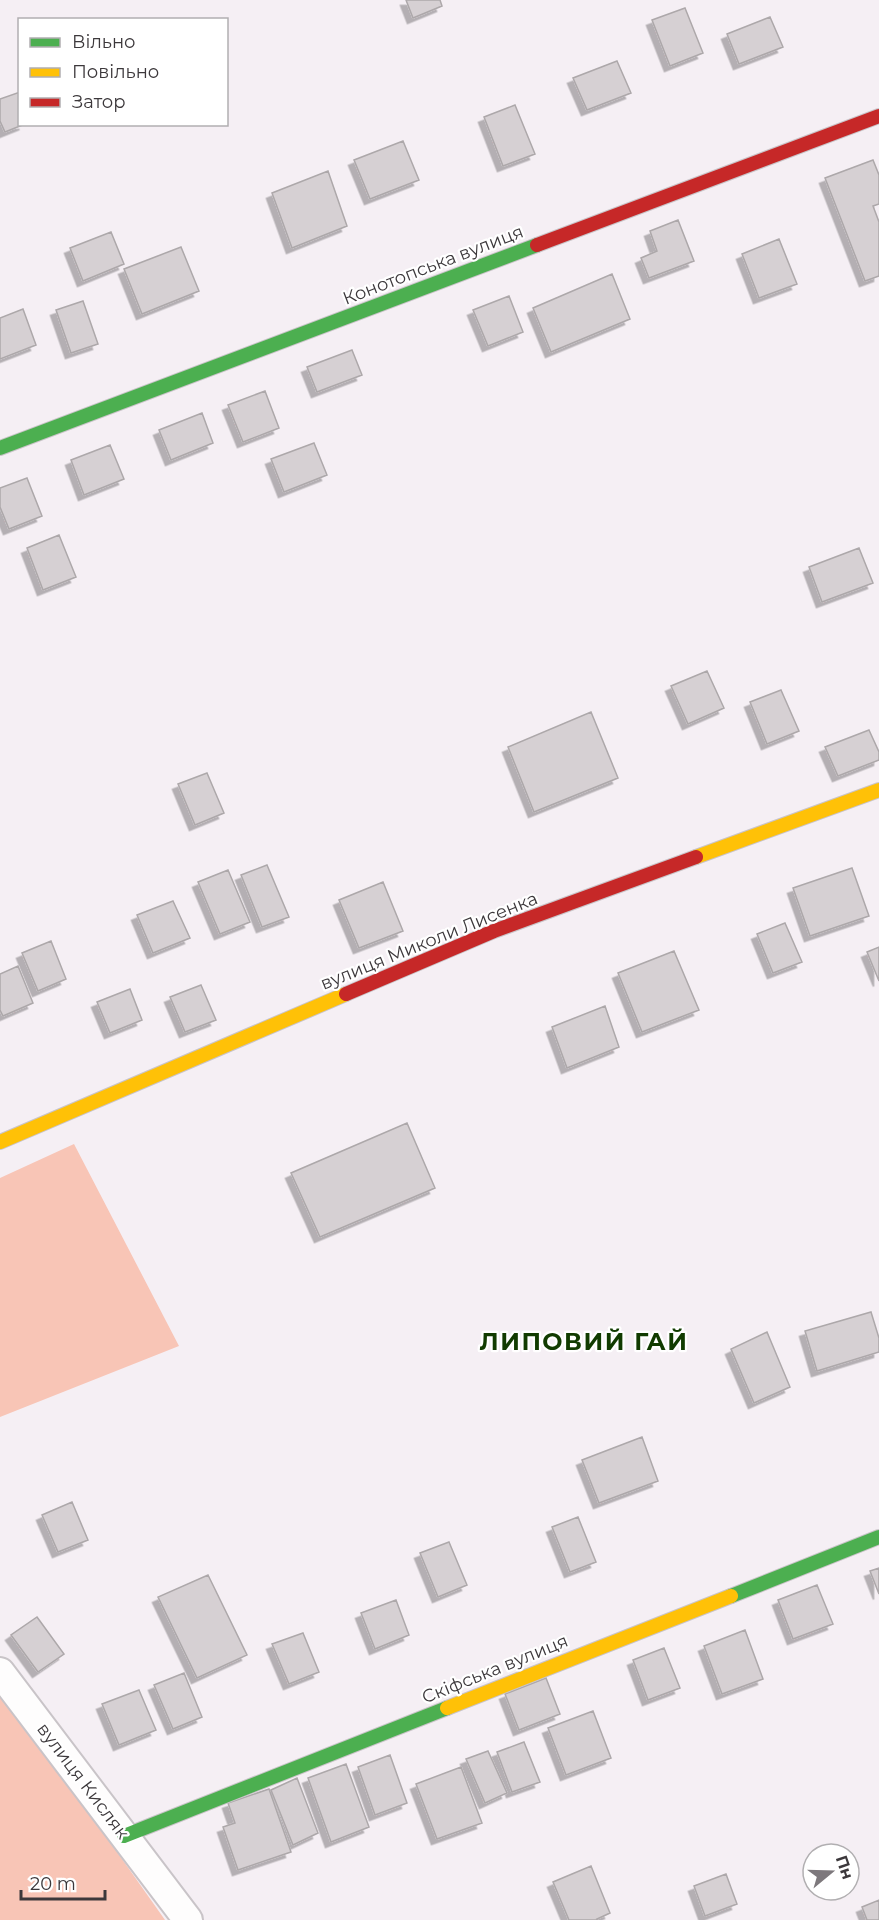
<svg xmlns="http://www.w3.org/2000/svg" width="879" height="1920" font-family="Montserrat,sans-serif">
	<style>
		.forest { fill: #f8c5b6 }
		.building { fill: #d6d0d3; stroke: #ada8aa; stroke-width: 1.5; filter: url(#shadow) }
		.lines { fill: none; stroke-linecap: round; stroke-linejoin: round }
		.street-casing { stroke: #c9c4c8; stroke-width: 32 }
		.fast-casing { stroke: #c9c4c8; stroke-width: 16 }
		.slow-casing { stroke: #c9c4c8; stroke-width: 16 }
		.jam-casing { stroke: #c9c4c8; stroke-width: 16 }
		.street { stroke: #fefdfd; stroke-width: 28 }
		.fast { stroke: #4caf50; stroke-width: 14 }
		.slow { stroke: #ffc107; stroke-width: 14 }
		.jam { stroke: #c62828; stroke-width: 14 }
		.labels { text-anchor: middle; stroke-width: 4.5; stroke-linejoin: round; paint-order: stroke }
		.street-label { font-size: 18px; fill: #3c383b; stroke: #fff }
		.district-label { font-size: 24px; font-weight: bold; letter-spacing: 1.5px; fill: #113b00; stroke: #fff }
	</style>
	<defs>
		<filter id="shadow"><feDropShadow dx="-5.5" dy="5.5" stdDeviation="0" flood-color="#0004"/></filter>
	</defs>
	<rect width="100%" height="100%" fill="#f5eff4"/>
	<path class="forest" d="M 74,1144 L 179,1346 L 0,1417 L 0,1178 Z
		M 0,1686 L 165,1920 L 0,1920 Z"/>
	<path class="building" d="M 406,0 L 440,0 L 442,6 L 413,18 Z
		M 685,8 L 703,53 L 670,66 L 652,20 Z
		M 770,17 L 783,47 L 739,64 L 727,34 Z
		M 617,61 L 631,93 L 587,110 L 573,78 Z
		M 20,92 L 20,124 L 25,124 L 5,132 L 0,121 L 0,99 Z
		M 515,105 L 535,154 L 503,166 L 484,117 Z
		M 403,141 L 419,180 L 370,199 L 354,160 Z
		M 873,160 L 879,175 L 879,204 L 873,206 L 879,222 L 879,276 L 865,281 L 825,178 Z
		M 328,171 L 347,226 L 292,248 L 272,193 Z
		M 678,220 L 694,261 L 649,278 L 641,258 L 657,251 L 650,231 Z
		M 111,232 L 124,264 L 83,281 L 70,248 Z
		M 779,239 L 797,284 L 759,298 L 742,254 Z
		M 181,247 L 199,291 L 142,314 L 124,269 Z
		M 612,274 L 630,319 L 551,352 L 533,308 Z
		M 509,296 L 523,332 L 488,346 L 473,310 Z
		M 83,301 L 98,344 L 71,353 L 56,310 Z
		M 23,309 L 36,345 L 0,359 L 0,318 Z
		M 352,350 L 362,375 L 317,392 L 307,367 Z
		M 265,391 L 279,428 L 243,442 L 228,405 Z
		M 202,413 L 213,443 L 171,460 L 159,430 Z
		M 314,443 L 327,475 L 284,492 L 271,459 Z
		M 110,445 L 124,479 L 84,495 L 71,460 Z
		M 27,478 L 42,516 L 9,529 L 0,507 L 0,488 Z
		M 59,535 L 76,577 L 43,590 L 27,548 Z
		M 859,548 L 873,583 L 822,602 L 809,567 Z
		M 707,671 L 724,708 L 688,724 L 671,686 Z
		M 781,690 L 799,731 L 767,744 L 750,702 Z
		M 591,712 L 618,778 L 534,812 L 508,747 Z
		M 869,730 L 879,752 L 879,760 L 838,776 L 825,747 Z
		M 207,773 L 224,813 L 195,825 L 178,784 Z
		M 267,865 L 289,917 L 262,927 L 241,875 Z
		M 852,868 L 869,916 L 810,936 L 793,888 Z
		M 228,870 L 250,922 L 220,934 L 198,882 Z
		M 383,882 L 403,931 L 359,948 L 339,900 Z
		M 173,901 L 190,938 L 153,953 L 137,915 Z
		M 785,923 L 802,962 L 773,973 L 757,934 Z
		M 51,941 L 66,979 L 38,991 L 22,953 Z
		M 879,947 L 879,981 L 867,952 Z
		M 674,951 L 699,1010 L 642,1032 L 618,973 Z
		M 18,966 L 33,1003 L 3,1016 L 0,1010 L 0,974 Z
		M 201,985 L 216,1020 L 185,1032 L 170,997 Z
		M 130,989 L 142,1020 L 110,1033 L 97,1002 Z
		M 605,1006 L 619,1047 L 567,1068 L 552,1027 Z
		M 407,1123 L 435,1188 L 320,1237 L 291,1173 Z
		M 871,1312 L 879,1338 L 879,1352 L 817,1371 L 805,1331 Z
		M 767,1332 L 790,1387 L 754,1403 L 731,1349 Z
		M 642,1437 L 658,1481 L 599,1503 L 582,1460 Z
		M 72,1502 L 88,1540 L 58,1552 L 42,1515 Z
		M 578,1517 L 596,1562 L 570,1572 L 552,1527 Z
		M 449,1542 L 467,1585 L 438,1597 L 420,1553 Z
		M 879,1568 L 879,1594 L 870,1571 Z
		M 208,1575 L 247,1655 L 197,1678 L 158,1597 Z
		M 817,1585 L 833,1624 L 793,1639 L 778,1600 Z
		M 396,1600 L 409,1635 L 375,1649 L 361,1613 Z
		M 37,1617 L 64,1654 L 38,1672 L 11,1635 Z
		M 745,1630 L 763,1679 L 722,1694 L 704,1646 Z
		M 303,1633 L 319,1672 L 289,1684 L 272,1644 Z
		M 664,1648 L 680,1688 L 648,1700 L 633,1660 Z
		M 184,1673 L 202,1717 L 173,1729 L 154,1685 Z
		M 546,1678 L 560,1714 L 519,1730 L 505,1694 Z
		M 139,1690 L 156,1730 L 119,1745 L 102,1704 Z
		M 593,1711 L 611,1758 L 566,1775 L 548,1728 Z
		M 524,1742 L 540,1782 L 512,1792 L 497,1752 Z
		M 488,1751 L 507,1793 L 485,1803 L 466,1759 Z
		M 390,1755 L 407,1803 L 375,1815 L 358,1767 Z
		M 346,1764 L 369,1827 L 331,1842 L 308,1778 Z
		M 461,1767 L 482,1823 L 437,1839 L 416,1784 Z
		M 297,1778 L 318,1833 L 293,1845 L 271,1790 Z
		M 269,1789 L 291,1852 L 238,1870 L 223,1827 L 235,1823 L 228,1803 Z
		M 591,1866 L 610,1913 L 597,1919 L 598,1920 L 569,1920 L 553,1882 Z
		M 726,1874 L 737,1904 L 705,1916 L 694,1886 Z
		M 879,1900 L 879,1920 L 867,1920 L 862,1907 Z"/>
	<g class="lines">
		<g class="street-casing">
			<path id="street" d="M 0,1672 L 188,1920"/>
		</g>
		<g class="fast-casing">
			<path id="fast" d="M 0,448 L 537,245
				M 731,1596 L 879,1537
				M 124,1836 L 447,1708"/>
		</g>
		<g class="slow-casing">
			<path id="slow" d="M 696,857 L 879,790
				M 0,1142 L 346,994
				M 447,1708 L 731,1596"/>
		</g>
		<g class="jam-casing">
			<path id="jam" d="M 537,245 L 879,116
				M 346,994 L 494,931 L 696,857"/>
		</g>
		<use href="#street" class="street"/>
		<use href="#fast" class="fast"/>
		<use href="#slow" class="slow"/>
		<use href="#jam" class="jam"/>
	</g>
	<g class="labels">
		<g class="street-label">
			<text transform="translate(433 265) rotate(-21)" y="6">Конотопська вулиця</text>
			<text transform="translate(429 941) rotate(-22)" y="6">вулиця Миколи Лисенка</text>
			<text transform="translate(495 1669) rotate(-22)" y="6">Скіфська вулиця</text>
			<text transform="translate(83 1781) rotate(53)" y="6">вулиця Кисляк</text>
		</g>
		<g class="district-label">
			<text x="584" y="1350">ЛИПОВИЙ ГАЙ</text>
		</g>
	</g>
	<rect x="18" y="18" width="210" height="108" fill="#ffffff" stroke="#b1afb1" stroke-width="1.5"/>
	<rect x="30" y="38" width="30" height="9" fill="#4caf50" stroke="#b1afb1" stroke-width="1.5"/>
	<text x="72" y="48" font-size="18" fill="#3c383b">Вільно</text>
	<rect x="30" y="68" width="30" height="9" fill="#ffc107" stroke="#b1afb1" stroke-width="1.5"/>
	<text x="72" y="78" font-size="18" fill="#3c383b">Повільно</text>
	<rect x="30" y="98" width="30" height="9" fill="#c62828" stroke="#b1afb1" stroke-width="1.5"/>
	<text x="72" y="108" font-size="18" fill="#3c383b">Затор</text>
	<g transform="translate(831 1872) rotate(71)"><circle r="28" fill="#ffffff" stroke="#b1afb1" stroke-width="1.5"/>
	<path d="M0-4.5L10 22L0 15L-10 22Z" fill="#7d787c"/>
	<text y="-9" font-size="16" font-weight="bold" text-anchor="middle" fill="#3c383b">Пн</text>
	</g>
	<path d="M21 1890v9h84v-9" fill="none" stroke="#3c383b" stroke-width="3"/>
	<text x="30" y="1890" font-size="18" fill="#3c383b" stroke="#ffffff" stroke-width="4.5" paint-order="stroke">20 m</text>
</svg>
